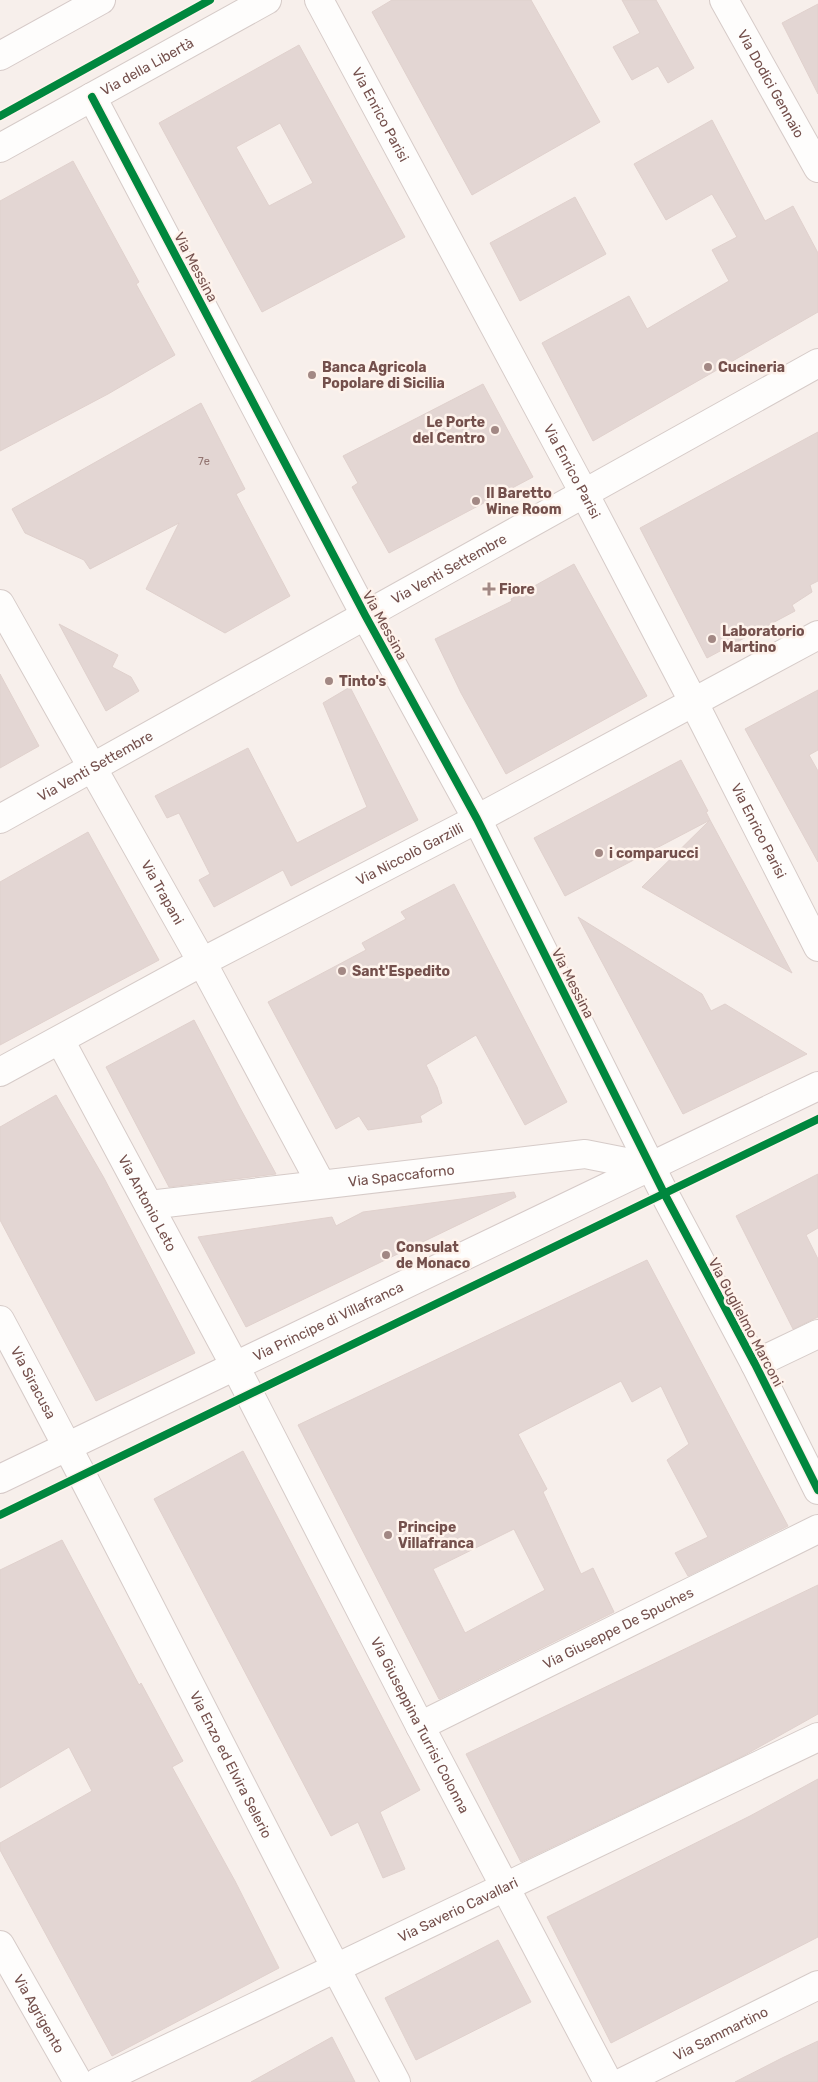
<svg xmlns="http://www.w3.org/2000/svg" width="818" height="2082" font-family="Rubik,sans-serif">
	<style>
		.building { fill: #e3d6d3; stroke: #e0d1cd; fill-rule: evenodd }
		.lines { fill: none; stroke-linecap: round; stroke-linejoin: round }
		.street-casing { stroke: #d6cbc8; stroke-width: 30 }
		.secondary-casing { stroke: #d6cac8; stroke-width: 30 }
		.street { stroke: #fefdfc; stroke-width: 28 }
		.secondary { stroke: #fefdfc; stroke-width: 28 }
		.cycleway-casing { stroke: #fef3ec; stroke-width: 11 }
		.cycleway { stroke: #00873e; stroke-width: 8 }
		.poi-dot { fill: #a28884; stroke: #fef3ec; stroke-width: 2 }
		.labels { text-anchor: middle; stroke-width: 5; stroke-linejoin: round; paint-order: stroke }
		.number-label { font-size: 11px; fill: #927470 }
		.street-label { font-size: 14px; fill: #74504c; stroke: #fef3ec }
		.poi-label { font-size: 14px; font-weight: bold; fill: #74504c; stroke: #fef3ec; text-anchor: start }
	</style>
	<rect width="100%" height="100%" fill="#f7efeb"/>
	<path class="building" d="M 392,0 L 531,0 L 600,122 L 472,195 L 372,12 Z
		M 622,0 L 656,0 L 694,68 L 668,83 L 658,66 L 632,80 L 613,47 L 640,33 Z
		M 818,4 L 818,94 L 782,23 Z
		M 299,45 L 405,237 L 262,312 L 159,123 ZM 280,123 L 313,183 L 269,206 L 236,147 Z
		M 712,120 L 765,221 L 793,206 L 818,253 L 818,312 L 593,441 L 542,343 L 629,296 L 647,329 L 729,281 L 712,250 L 737,237 L 712,194 L 666,220 L 634,164 Z
		M 73,161 L 139,282 L 136,284 L 175,355 L 108,394 L 0,451 L 0,201 Z
		M 575,197 L 606,254 L 520,301 L 490,243 Z
		M 483,384 L 533,477 L 389,553 L 352,487 L 358,483 L 343,456 Z
		M 201,403 L 245,489 L 236,494 L 290,596 L 225,633 L 146,589 L 179,523 L 90,569 L 84,560 L 25,533 L 12,509 Z
		M 818,432 L 818,581 L 810,585 L 812,592 L 792,605 L 795,611 L 707,658 L 640,528 Z
		M 574,564 L 647,696 L 506,774 L 461,693 L 435,639 L 512,601 L 511,599 Z
		M 59,624 L 118,655 L 112,667 L 131,677 L 139,691 L 106,711 Z
		M 0,674 L 39,746 L 0,768 Z
		M 350,687 L 418,820 L 291,886 L 283,870 L 214,907 L 199,880 L 210,874 L 179,813 L 167,818 L 155,796 L 248,748 L 297,843 L 367,807 L 323,703 Z
		M 818,690 L 818,750 L 809,755 L 818,771 L 818,862 L 745,729 Z
		M 681,760 L 708,811 L 706,812 L 710,820 L 565,896 L 534,838 Z
		M 710,820 L 750,894 L 792,973 L 642,887 Z
		M 88,832 L 159,960 L 0,1045 L 0,882 Z
		M 454,884 L 567,1102 L 525,1125 L 476,1035 L 426,1065 L 437,1087 L 442,1103 L 420,1116 L 422,1122 L 368,1130 L 359,1116 L 336,1129 L 268,1002 L 366,950 L 362,943 L 406,919 L 401,912 Z
		M 578,917 L 702,994 L 711,1011 L 725,1004 L 807,1054 L 683,1114 Z
		M 194,1020 L 239,1106 L 276,1174 L 169,1187 L 106,1067 Z
		M 56,1095 L 104,1178 L 195,1353 L 96,1401 L 0,1220 L 0,1127 Z
		M 818,1174 L 818,1228 L 806,1235 L 818,1259 L 818,1317 L 793,1329 L 736,1216 Z
		M 514,1192 L 516,1197 L 246,1327 L 198,1237 L 332,1217 L 336,1226 L 363,1212 Z
		M 647,1260 L 788,1526 L 688,1576 L 675,1553 L 708,1537 L 667,1460 L 689,1444 L 661,1386 L 632,1402 L 621,1381 L 518,1434 L 547,1489 L 543,1492 L 581,1574 L 593,1568 L 614,1612 L 439,1699 L 298,1425 ZM 514,1529 L 545,1590 L 465,1633 L 433,1569 Z
		M 243,1451 L 420,1790 L 380,1812 L 405,1869 L 383,1878 L 358,1822 L 331,1836 L 154,1499 Z
		M 62,1540 L 139,1685 L 141,1683 L 183,1761 L 172,1767 L 235,1881 L 279,1968 L 112,2056 L 0,1850 L 0,1843 L 92,1791 L 69,1747 L 0,1788 L 0,1570 Z
		M 818,1585 L 818,1714 L 743,1756 L 521,1862 L 466,1754 Z
		M 818,1779 L 818,1937 L 611,2043 L 547,1917 L 750,1816 Z
		M 498,1940 L 531,2002 L 416,2060 L 385,1998 Z
		M 332,2037 L 355,2082 L 251,2082 Z
		M 818,2041 L 818,2082 L 735,2082 L 782,2058 Z"/>
	<g class="lines">
		<g class="street-casing">
			<g id="street">
				<path id="s1" d="M 319,0 L 584,493 L 694,703 L 818,947"/>
				<path id="s2" d="M 724,0 L 818,168"/>
				<path d="M 92,97 L 365,615 L 477,819 L 664,1193 L 755,1364 L 818,1490"/>
				<path id="s3" d="M 0,148 L 267,0"/>
				<path id="s4" d="M 0,604 L 202,962 L 321,1184"/>
				<path id="s5" d="M 0,819 L 818,363"/>
				<path id="s6" d="M 60,1040 L 235,1366 L 420,1726 L 608,2082"/>
				<path id="s7" d="M 0,1072 L 202,962 L 477,819 L 818,635"/>
				<path id="s8" d="M 149,1205 L 585,1154 L 651,1167"/>
				<path id="s9" d="M 0,1320 C 136,1572 261,1830 396,2082"/>
				<path d="M 755,1364 L 818,1334"/>
				<path id="s10" d="M 420,1726 L 818,1529"/>
				<path id="s11" d="M 0,1945 L 78,2082"/>
				<path id="s12" d="M 98,2082 L 818,1737"/>
				<path id="s13" d="M 623,2082 L 818,1985"/>
			</g>
		</g>
		<g class="secondary-casing">
			<g id="secondary">
				<path d="M 0,56 L 101,0"/>
				<path id="s14" d="M 0,1479 L 818,1086"/>
			</g>
		</g>
		<use href="#street" class="street"/>
		<use href="#secondary" class="secondary"/>
		<g class="cycleway-casing">
			<path id="cycleway" d="M 92,97 L 365,615 L 477,819 L 664,1193 L 755,1364 L 818,1490
				M 0,116 L 210,0
				M 0,1515 L 818,1119"/>
		</g>
		<use href="#cycleway" class="cycleway"/>
	</g>
	<g class="poi-dot">
		<circle cx="708" cy="367" r="5"/>
		<circle cx="312" cy="375" r="5"/>
		<circle cx="495" cy="430" r="5"/>
		<circle cx="476" cy="501" r="5"/>
		<path d="M486.5 581.5h5v5h5v5h-5v5h-5v-5h-5v-5h5z"/>
		<circle cx="712" cy="639" r="5"/>
		<circle cx="329" cy="681" r="5"/>
		<circle cx="599" cy="853" r="5"/>
		<circle cx="342" cy="971" r="5"/>
		<circle cx="386" cy="1255" r="5"/>
		<circle cx="388" cy="1535" r="5"/>
	</g>
	<g class="labels">
		<g class="number-label">
			<text x="204" y="465">7e</text>
		</g>
		<g class="street-label">
			<text dy="5" stroke="none"><textPath href="#s3" startOffset="168">Via della Libertà</textPath></text>
			<text dy="5" stroke="none"><textPath href="#s2" startOffset="96">Via Dodici Gennaio</textPath></text>
			<text dy="5" stroke="none"><textPath href="#s1" startOffset="130">Via Enrico Parisi</textPath></text>
			<text transform="translate(196 267) rotate(62)" y="5">Via Messina</text>
			<text dy="5" stroke="none"><textPath href="#s1" startOffset="535">Via Enrico Parisi</textPath></text>
			<text dy="5" stroke="none"><textPath href="#s5" startOffset="514">Via Venti Settembre</textPath></text>
			<text transform="translate(385 625) rotate(61)" y="5">Via Messina</text>
			<text dy="5" stroke="none"><textPath href="#s5" startOffset="109">Via Venti Settembre</textPath></text>
			<text dy="5" stroke="none"><textPath href="#s1" startOffset="940">Via Enrico Parisi</textPath></text>
			<text dy="5" stroke="none"><textPath href="#s7" startOffset="464">Via Niccolò Garzilli</textPath></text>
			<text dy="5" stroke="none"><textPath href="#s4" startOffset="331">Via Trapani</textPath></text>
			<text transform="translate(573 983) rotate(63)" y="5">Via Messina</text>
			<text dy="5" stroke="none"><textPath href="#s8" startOffset="254">Via Spaccaforno</textPath></text>
			<text dy="5" stroke="none"><textPath href="#s6" startOffset="185">Via Antonio Leto</textPath></text>
			<text dy="5" stroke="none"><textPath href="#s14" startOffset="364">Via Principe di Villafranca</textPath></text>
			<text transform="translate(746 1322) rotate(62)" y="5">Via Guglielmo Marconi</text>
			<text dy="5" stroke="none"><textPath href="#s9" startOffset="71">Via Siracusa</textPath></text>
			<text dy="5" stroke="none"><textPath href="#s10" startOffset="221">Via Giuseppe De Spuches</textPath></text>
			<text dy="5" stroke="none"><textPath href="#s6" startOffset="774">Via Giuseppina Turrisi Colonna</textPath></text>
			<text dy="5" stroke="none"><textPath href="#s9" startOffset="501">Via Enzo ed Elvira Selerio</textPath></text>
			<text dy="5" stroke="none"><textPath href="#s12" startOffset="399">Via Saverio Cavallari</textPath></text>
			<text dy="5" stroke="none"><textPath href="#s11" startOffset="79">Via Agrigento</textPath></text>
			<text dy="5" stroke="none"><textPath href="#s13" startOffset="109">Via Sammartino</textPath></text>
		</g>
		<g class="poi-label">
			<text x="322" y="372">Banca Agricola<tspan x="322" dy="16">Popolare di Sicilia</tspan></text>
			<text x="718" y="372">Cucineria</text>
			<text x="485" y="427" text-anchor="end">Le Porte<tspan x="485" dy="16">del Centro</tspan></text>
			<text x="486" y="498">Il Baretto<tspan x="486" dy="16">Wine Room</tspan></text>
			<text x="499" y="594">Fiore</text>
			<text x="722" y="636">Laboratorio<tspan x="722" dy="16">Martino</tspan></text>
			<text x="339" y="686">Tinto's</text>
			<text x="609" y="858">i comparucci</text>
			<text x="352" y="976">Sant'Espedito</text>
			<text x="396" y="1252">Consulat<tspan x="396" dy="16">de Monaco</tspan></text>
			<text x="398" y="1532">Principe<tspan x="398" dy="16">Villafranca</tspan></text>
		</g>
	</g>
</svg>
